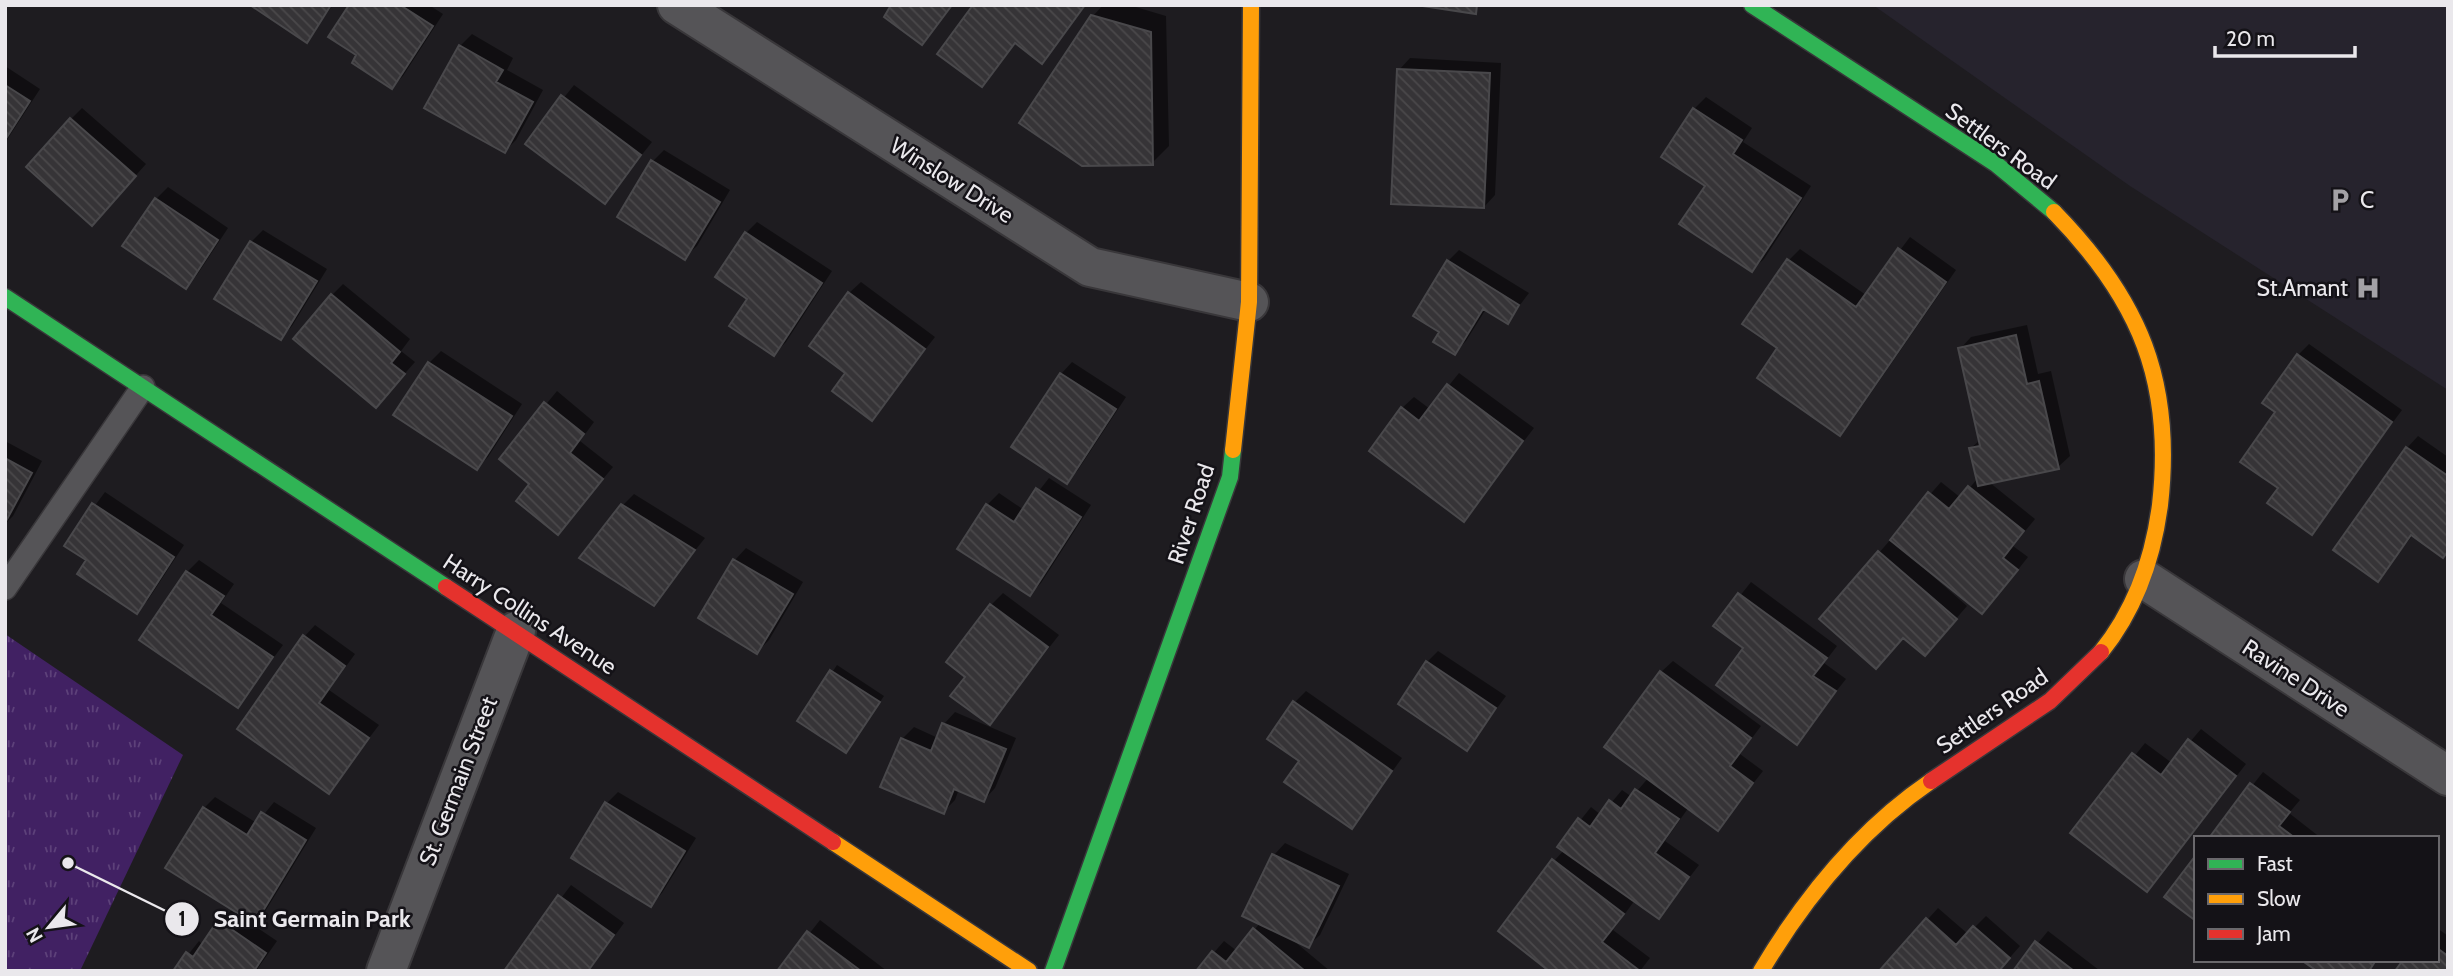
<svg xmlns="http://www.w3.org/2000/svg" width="2453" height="976" font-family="Cabin,sans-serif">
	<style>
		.built { fill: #26232d }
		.park { fill: url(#park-tufts) }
		.shadow { fill: #0007 }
		.building { fill: url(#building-back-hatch); stroke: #49484b; stroke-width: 2 }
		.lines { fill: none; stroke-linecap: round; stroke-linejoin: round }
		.lane-casing { stroke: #39373a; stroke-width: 26 }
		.street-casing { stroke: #39373a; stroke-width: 42 }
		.fast-casing { stroke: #39373a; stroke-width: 19 }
		.slow-casing { stroke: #39373a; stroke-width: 19 }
		.jam-casing { stroke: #39373a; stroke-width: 19 }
		.lane { stroke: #555457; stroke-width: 23 }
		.street { stroke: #555457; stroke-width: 38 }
		.fast { stroke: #30b455; stroke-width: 16 }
		.slow { stroke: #ff9f0a; stroke-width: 16 }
		.jam { stroke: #e5322d; stroke-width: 16 }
		.labels { text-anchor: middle; stroke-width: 5; stroke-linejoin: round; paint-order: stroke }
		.street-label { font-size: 23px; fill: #eae8ec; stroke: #141217 }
		.poi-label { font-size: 23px; fill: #eae8ec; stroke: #141217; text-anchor: start }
		.leader { fill: none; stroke: #eae8ec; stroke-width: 2.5 }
		.callout-dot { fill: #eae8ec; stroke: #141217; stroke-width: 2.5 }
		.mark-label { font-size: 21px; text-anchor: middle; font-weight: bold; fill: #111 }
		.callout-label { font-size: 24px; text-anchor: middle; font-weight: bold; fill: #eae8ec; stroke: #141217; stroke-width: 5; stroke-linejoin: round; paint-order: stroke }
	</style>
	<defs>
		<pattern id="park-tufts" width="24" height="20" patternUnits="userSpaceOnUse" patternTransform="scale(1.75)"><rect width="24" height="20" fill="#412163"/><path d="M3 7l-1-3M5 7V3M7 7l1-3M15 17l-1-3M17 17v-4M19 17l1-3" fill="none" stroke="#5d417a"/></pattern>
		<pattern id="building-back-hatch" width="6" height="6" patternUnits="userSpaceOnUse" patternTransform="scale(1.75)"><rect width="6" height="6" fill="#363437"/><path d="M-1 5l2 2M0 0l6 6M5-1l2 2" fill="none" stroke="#4a484a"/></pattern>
	</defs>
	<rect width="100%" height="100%" fill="#1e1c20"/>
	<path class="built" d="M 1873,5 L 2448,5 L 2448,390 L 2130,186 Z"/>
	<path class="park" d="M 5,634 L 183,755 L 80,971 L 5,971 Z"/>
	<path class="shadow" d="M 253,5 L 333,5 L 307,40 Z
		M 351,5 L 429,5 L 443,14 L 403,76 L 392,87 L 359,55 Z
		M 975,5 L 1086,5 L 1042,61 L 1016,42 L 982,85 Z
		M 1103,5 L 1129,5 L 1166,16 L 1169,146 L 1152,163 L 1093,16 Z
		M 472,34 L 513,58 L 507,70 L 543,90 L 516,140 L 505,151 L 426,107 L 460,46 Z
		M 1410,58 L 1501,63 L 1495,195 L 1484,207 L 1399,70 Z
		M 5,66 L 40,89 L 5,143 Z
		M 574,85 L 652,142 L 605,201 L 527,144 Z
		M 1706,97 L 1752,128 L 1743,142 L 1811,186 L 1764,259 L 1752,270 L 1707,186 L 1663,157 L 1694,109 Z
		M 82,108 L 146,164 L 103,212 L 71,119 Z
		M 664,150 L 730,190 L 697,246 L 685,257 L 619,217 L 653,161 Z
		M 168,187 L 228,228 L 197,275 L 186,287 L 125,246 L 156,199 Z
		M 757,222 L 832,271 L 786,342 L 774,354 L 746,233 Z
		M 263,230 L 327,269 L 292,326 L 281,338 L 251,242 Z
		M 1910,237 L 1956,270 L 1851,422 L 1840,433 L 1779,348 L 1788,261 L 1800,249 L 1866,295 Z
		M 1459,250 L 1529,293 L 1507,322 L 1486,309 L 1466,341 L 1454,353 L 1442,332 L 1448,261 Z
		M 861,282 L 935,337 L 871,419 L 847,372 L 849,293 Z
		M 343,284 L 410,339 L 401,351 L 415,362 L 376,406 L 332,295 Z
		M 2027,325 L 2038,374 L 2051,371 L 2070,456 L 2058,467 L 1989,482 L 2035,519 L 2013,546 L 2028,557 L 1994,600 L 1921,562 L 1919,564 L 1967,606 L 1936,642 L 1821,619 L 1941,482 L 1961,498 L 1978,478 L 1971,448 L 1980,440 L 1960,349 L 1971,337 Z
		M 2309,344 L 2402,410 L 2311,533 L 2280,488 L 2277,412 L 2298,355 Z
		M 441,351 L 522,404 L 488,457 L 477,468 L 395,415 L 429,363 Z
		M 1072,362 L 1126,397 L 1078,470 L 1067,482 L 1061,374 Z
		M 1459,373 L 1534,428 L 1464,519 L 1402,408 L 1414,397 L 1430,409 Z
		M 557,391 L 594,422 L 580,441 L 613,467 L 558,533 L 532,484 L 501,459 Z
		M 2418,436 L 2448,457 L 2448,551 L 2413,535 L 2378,579 L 2407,448 Z
		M 5,441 L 42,461 L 13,516 L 5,524 Z
		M 1049,478 L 1091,505 L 1041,583 L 1030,594 L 987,505 L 999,493 L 1024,510 Z
		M 105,492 L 184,545 L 148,600 L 137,611 L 88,560 L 66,545 Z
		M 634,494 L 705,538 L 653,603 L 623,505 Z
		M 746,548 L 803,582 L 769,640 L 757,652 L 700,618 L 735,560 Z
		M 199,560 L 234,584 L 221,603 L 283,645 L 238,706 L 187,572 Z
		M 1751,582 L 1837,646 L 1824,663 L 1846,679 L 1796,742 L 1746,648 L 1716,626 Z
		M 1003,593 L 1059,635 L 990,723 L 967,676 L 991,605 Z
		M 315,625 L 355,654 L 329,690 L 379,725 L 328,792 L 304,637 Z
		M 1438,651 L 1506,696 L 1467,749 L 1427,662 Z
		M 1673,661 L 1761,726 L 1740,754 L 1763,771 L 1718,828 L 1689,807 L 1665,841 L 1699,865 L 1659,917 L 1635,900 L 1613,930 L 1650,958 L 1640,971 L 1552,971 L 1554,861 L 1564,850 L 1559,847 L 1591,807 L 1601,815 L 1622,790 L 1632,797 L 1649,777 L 1661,672 Z
		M 837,665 L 884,696 L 846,751 L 800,721 Z
		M 1306,691 L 1402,758 L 1352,827 L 1295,702 Z
		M 955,712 L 1016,738 L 995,788 L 984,800 L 959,789 L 955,800 L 943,812 L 902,739 L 914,727 L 938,738 L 944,724 Z
		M 2201,729 L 2246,764 L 2147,890 L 2073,833 L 2145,743 L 2172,763 Z
		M 2263,772 L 2300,800 L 2289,813 L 2321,838 L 2211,838 Z
		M 618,792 L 696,838 L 662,893 L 651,905 L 607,803 Z
		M 215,797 L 257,823 L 274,802 L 316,828 L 266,910 L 254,922 L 248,917 L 246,920 L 277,941 L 256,971 L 175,971 L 199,941 L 203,945 L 233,908 L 204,808 Z
		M 1285,843 L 1349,874 L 1320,935 L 1308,946 L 1294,941 L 1330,971 L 1198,971 L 1224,941 L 1237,951 L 1260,923 L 1274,855 Z
		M 571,885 L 624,923 L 589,971 L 506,971 Z
		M 1938,908 L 1968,934 L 1986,916 L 2020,946 L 1998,971 L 1881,971 Z
		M 820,920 L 887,971 L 780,971 Z
		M 2437,928 L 2448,936 L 2448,971 L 2437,960 Z
		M 2048,931 L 2099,970 L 2099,971 L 2015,971 Z"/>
	<path class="building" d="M 250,5 L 331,5 L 307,43 Z
		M 349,5 L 400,5 L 433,26 L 392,89 L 352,63 L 356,55 L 328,37 Z
		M 891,5 L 952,5 L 922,45 L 884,17 Z
		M 973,5 L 1085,5 L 1042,64 L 1015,43 L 982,87 L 937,54 Z
		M 1416,5 L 1477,5 L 1476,14 Z
		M 1091,15 L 1151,32 L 1153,165 L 1082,166 L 1019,123 Z
		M 459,45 L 503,70 L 496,82 L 533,102 L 505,153 L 424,108 Z
		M 1397,69 L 1490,73 L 1484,208 L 1391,204 Z
		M 5,85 L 30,101 L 5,140 Z
		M 561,95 L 641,155 L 605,204 L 525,144 Z
		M 1693,108 L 1742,140 L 1733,154 L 1801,198 L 1752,272 L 1679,224 L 1705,186 L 1661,157 Z
		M 70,118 L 136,176 L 92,226 L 26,167 Z
		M 651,160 L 720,202 L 685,260 L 617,217 Z
		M 155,198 L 218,240 L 186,289 L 122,246 Z
		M 745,232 L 822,283 L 774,356 L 729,326 L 747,299 L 715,277 Z
		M 250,241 L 317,281 L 281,340 L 214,299 Z
		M 1898,248 L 1946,282 L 1840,436 L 1757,378 L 1777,348 L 1742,324 L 1787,259 L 1856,307 Z
		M 1447,260 L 1519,305 L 1508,324 L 1483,309 L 1455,355 L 1433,342 L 1439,332 L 1413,316 Z
		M 848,292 L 925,349 L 872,421 L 832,391 L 845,373 L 809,346 Z
		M 331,294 L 400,352 L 391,363 L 405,374 L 376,408 L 293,339 Z
		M 2016,335 L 2027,384 L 2039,381 L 2059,469 L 1978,486 L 1969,448 L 1980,446 L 1958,348 Z
		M 2297,354 L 2392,422 L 2312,535 L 2267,503 L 2278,488 L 2240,462 L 2275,412 L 2262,403 Z
		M 428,362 L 512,416 L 477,470 L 393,415 Z
		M 1060,373 L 1116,409 L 1067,484 L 1011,447 Z
		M 1447,384 L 1523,441 L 1464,522 L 1369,451 L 1401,407 L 1419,421 Z
		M 544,402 L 584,434 L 570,453 L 603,479 L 558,535 L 516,501 L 529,484 L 499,459 Z
		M 2406,447 L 2448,476 L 2448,551 L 2443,558 L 2411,535 L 2378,582 L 2333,550 Z
		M 5,458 L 32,473 L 5,523 Z
		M 1968,486 L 2024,531 L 2003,558 L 2018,570 L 1982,614 L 1890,540 L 1928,492 L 1949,509 Z
		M 1036,488 L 1081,517 L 1030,596 L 957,549 L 986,504 L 1014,522 Z
		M 92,503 L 174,557 L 137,614 L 77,574 L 86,560 L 64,546 Z
		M 621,504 L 695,550 L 654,606 L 579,558 Z
		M 1878,551 L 1957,619 L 1925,656 L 1903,638 L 1876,669 L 1819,619 Z
		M 733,559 L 793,594 L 757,654 L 698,618 Z
		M 186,571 L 224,596 L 211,615 L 273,657 L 238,708 L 139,640 Z
		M 1738,593 L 1827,658 L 1813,676 L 1836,691 L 1797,745 L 1716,685 L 1743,648 L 1713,626 Z
		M 990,604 L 1048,647 L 990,725 L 950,696 L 965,677 L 946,662 Z
		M 303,635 L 345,666 L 319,703 L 369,738 L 329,794 L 237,729 Z
		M 1426,661 L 1496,708 L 1467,751 L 1398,704 Z
		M 830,670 L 880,702 L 846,753 L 797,721 Z
		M 1660,671 L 1751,738 L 1730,766 L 1753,783 L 1718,831 L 1604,747 Z
		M 1293,701 L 1392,771 L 1352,829 L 1284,782 L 1299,761 L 1267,739 Z
		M 942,723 L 1006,749 L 984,802 L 954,789 L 944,814 L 880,787 L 901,738 L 931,751 Z
		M 2188,739 L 2236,776 L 2147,892 L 2070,833 L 2132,753 L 2161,775 Z
		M 2250,783 L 2290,812 L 2279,826 L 2295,838 L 2209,838 Z
		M 1635,789 L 1679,819 L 1655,853 L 1689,877 L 1659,919 L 1557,847 L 1578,818 L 1590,827 L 1609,800 L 1621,809 Z
		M 605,802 L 685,851 L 651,907 L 571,858 Z
		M 203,807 L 247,835 L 261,812 L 306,840 L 255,924 L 165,868 Z
		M 1272,854 L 1339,886 L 1309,948 L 1242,916 Z
		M 2196,855 L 2196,921 L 2164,897 Z
		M 1552,859 L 1624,914 L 1602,942 L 1640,971 L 1549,971 L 1498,931 Z
		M 558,895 L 614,935 L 588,971 L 504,971 Z
		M 1926,918 L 1956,945 L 1973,926 L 2010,958 L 1999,971 L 1879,971 Z
		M 218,920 L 266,953 L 254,971 L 173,971 L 186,952 L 193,957 Z
		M 1253,928 L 1305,971 L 1196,971 L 1212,951 L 1226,962 Z
		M 807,931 L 861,971 L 777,971 Z
		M 2035,941 L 2074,971 L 2013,971 Z
		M 2437,948 L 2448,956 L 2448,971 L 2395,971 L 2403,960 L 2437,960 Z
		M 2301,960 L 2376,960 L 2369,971 L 2317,971 Z"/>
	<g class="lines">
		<g class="lane-casing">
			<path id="lane" d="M 5,588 L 143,387"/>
		</g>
		<g class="street-casing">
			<path id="street" d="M 677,5 L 1090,267 L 1249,302
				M 2144,579 L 2448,776
				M 386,971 L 516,631"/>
		</g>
		<g class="fast-casing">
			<path id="fast" d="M 1752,5 L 1996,164 L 2054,212
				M 5,297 L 446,587
				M 1053,971 L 1230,477 L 1233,450"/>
		</g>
		<g class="slow-casing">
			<path id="slow" d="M 2054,212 C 2140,300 2174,382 2160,505 C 2153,558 2135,610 2101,652
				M 1233,450 L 1249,302 L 1251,5
				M 833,842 L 1029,971
				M 1761,971 C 1805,897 1859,830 1931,781"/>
		</g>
		<g class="jam-casing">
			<path id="jam" d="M 446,587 L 833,842
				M 1931,781 L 2050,701 L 2101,652"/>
		</g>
		<use href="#lane" class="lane"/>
		<use href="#street" class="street"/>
		<use href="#fast" class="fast"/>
		<use href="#slow" class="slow"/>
		<use href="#jam" class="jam"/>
	</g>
	<defs>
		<g id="parking-bare" transform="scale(1.89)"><path d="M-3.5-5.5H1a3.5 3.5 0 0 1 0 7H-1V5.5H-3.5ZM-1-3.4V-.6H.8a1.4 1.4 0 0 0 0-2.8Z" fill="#a3a1a5" stroke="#141217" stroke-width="2.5" paint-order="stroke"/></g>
		<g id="hospital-bare" transform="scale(1.89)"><path d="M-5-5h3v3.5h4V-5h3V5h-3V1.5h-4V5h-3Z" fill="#a3a1a5" stroke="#141217" stroke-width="2.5" paint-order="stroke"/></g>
	</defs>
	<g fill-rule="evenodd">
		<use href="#parking-bare" x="2340" y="200"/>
		<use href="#hospital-bare" x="2368" y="288"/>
	</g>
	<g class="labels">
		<g class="street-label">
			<text transform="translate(2001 146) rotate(36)" y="8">Settlers Road</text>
			<text transform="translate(952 180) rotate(32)" y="8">Winslow Drive</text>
			<text transform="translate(1191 514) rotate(-72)" y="8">River Road</text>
			<text transform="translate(530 614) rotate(33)" y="8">Harry Collins Avenue</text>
			<text transform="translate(2296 678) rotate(33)" y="8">Ravine Drive</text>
			<text transform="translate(1992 711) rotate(-35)" y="8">Settlers Road</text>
			<text transform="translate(458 781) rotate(-69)" y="8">St. Germain Street</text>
		</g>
		<g class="poi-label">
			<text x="2360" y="208">C</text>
			<text x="2348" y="296" text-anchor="end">St.Amant</text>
		</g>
	</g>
	<path class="leader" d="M68 863L182 919"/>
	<g class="callout-dot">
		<circle cx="68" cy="863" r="7"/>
		<circle cx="182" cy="919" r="18"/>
	</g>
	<g class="mark-label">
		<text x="182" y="926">1</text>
	</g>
	<g class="callout-label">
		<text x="312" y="927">Saint Germain Park</text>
	</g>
	<rect width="2453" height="976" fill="none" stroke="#eae8ec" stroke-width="14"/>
	<rect x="2194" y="836" width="245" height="126" fill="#141217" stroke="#6a686c" stroke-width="2"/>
	<rect x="2208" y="859" width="35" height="10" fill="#30b455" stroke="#6a686c" stroke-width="2"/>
	<text x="2257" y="871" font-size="21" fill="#eae8ec">Fast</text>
	<rect x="2208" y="894" width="35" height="10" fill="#ff9f0a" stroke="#6a686c" stroke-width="2"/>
	<text x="2257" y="906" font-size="21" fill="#eae8ec">Slow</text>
	<rect x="2208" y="929" width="35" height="10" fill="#e5322d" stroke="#6a686c" stroke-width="2"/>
	<text x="2257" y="941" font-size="21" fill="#eae8ec">Jam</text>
	<g transform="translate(49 927) rotate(241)" stroke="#141217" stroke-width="5" paint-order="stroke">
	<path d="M0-5L12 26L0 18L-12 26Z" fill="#eae8ec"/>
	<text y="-10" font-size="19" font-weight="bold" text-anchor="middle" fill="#eae8ec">N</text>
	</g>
	<path d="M2215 46v10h140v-10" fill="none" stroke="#eae8ec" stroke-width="3.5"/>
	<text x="2226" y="46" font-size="21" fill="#eae8ec" stroke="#141217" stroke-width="5" paint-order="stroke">20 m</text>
</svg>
